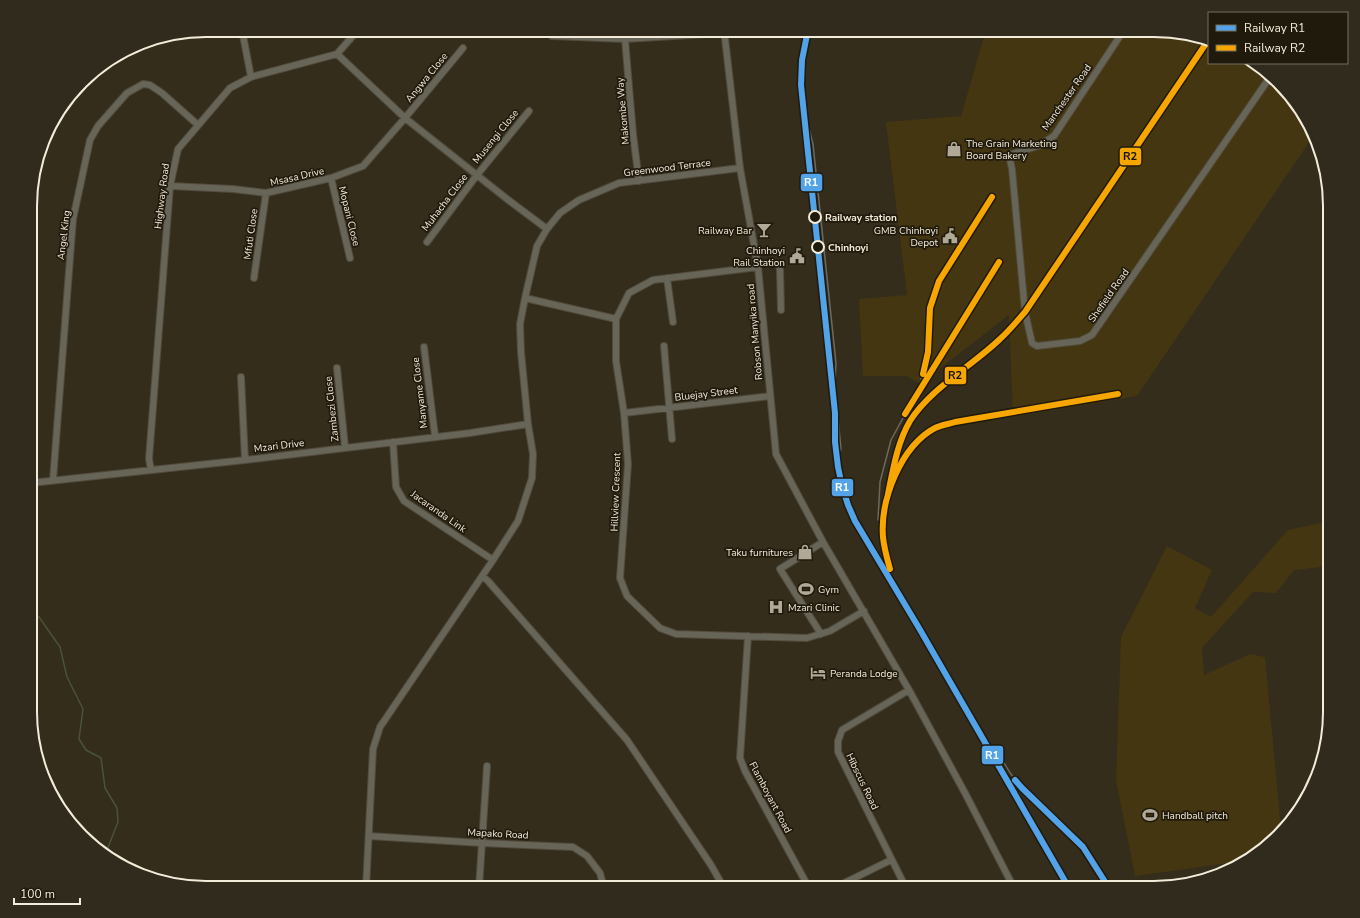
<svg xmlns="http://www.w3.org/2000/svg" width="1360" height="918" font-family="'Nunito Sans',sans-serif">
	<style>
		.built { fill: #443611 }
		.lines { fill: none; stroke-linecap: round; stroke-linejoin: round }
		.stream { stroke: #4a5336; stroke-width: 1.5 }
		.minor-casing { stroke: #514b3c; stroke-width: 8 }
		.minor { stroke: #676458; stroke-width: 6 }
		.rail { stroke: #6d695d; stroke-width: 1.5 }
		.rail-1-casing { stroke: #201a0d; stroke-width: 9 }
		.rail-2-casing { stroke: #201a0d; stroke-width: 9 }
		.rail-1 { stroke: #53a3e8; stroke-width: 6 }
		.rail-2 { stroke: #f7a600; stroke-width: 6 }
		.stop-dot { fill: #201a0d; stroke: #f4ecdb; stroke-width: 2 }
		.labels { text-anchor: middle; stroke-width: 3.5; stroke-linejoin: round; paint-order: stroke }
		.street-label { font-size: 10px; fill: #f4ecdb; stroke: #201a0d }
		.poi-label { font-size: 10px; fill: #f4ecdb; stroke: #201a0d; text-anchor: start }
		.stop-label { font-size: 10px; font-weight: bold; fill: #f4ecdb; stroke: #201a0d; text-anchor: start }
		.rim { fill: none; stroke: #f4ecdb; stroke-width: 2 }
		.line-badge { stroke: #201a0d; stroke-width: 1.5 }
		.badge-label { font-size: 11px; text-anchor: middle; font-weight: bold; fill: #fff }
		.pale-badge-label { font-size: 11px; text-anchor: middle; font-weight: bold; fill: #111 }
	</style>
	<rect width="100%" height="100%" fill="#342d1c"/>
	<path class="built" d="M 986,30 L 1165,30 L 1209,39 L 1209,63 L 1255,63 L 1261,66 L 1312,128 L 1314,135 L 1137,396 L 1013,417 L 1009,315 L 920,384 L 907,376 L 863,376 L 859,299 L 907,295 L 886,122 L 961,116 Z
		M 1330,521 L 1330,566 L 1294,570 L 1276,593 L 1253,592 L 1202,648 L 1204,675 L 1250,654 L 1265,657 L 1281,829 L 1243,861 L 1135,876 L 1116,780 L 1121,637 L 1167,546 L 1212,570 L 1195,608 L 1211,617 L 1288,530 Z"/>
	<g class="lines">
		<path class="stream" d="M 31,613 L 39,617 L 60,647 L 67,677 L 83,709 L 79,739 L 86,750 L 101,758 L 105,788 L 117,808 L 118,822 L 105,855"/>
		<g class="minor-casing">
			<path id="minor" d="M 242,30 L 251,77
				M 724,30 L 740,168 L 758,267 L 776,454 L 823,542 L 909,690 L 965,793 L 1014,888
				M 1124,30 L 1054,136 L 1038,146 L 1009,155 L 1012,169 L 1025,312 L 1032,343 L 1037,346 L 1080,341 L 1092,335 L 1270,77
				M 552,36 L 625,39 L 724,33
				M 625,39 L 633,134 L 639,181
				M 337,54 L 405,118 L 507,199 L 547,229
				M 331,178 L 350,258
				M 170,186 L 233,189 L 266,193 L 331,178 L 363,166 L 405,118 L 463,48
				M 427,242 L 477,175 L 529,111
				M 779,265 L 780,270 L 781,310
				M 758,267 L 653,280 L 629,293 L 616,319 L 616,361 L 624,413 L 628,464 L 620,578 L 627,596 L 660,628 L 676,634 L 807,638 L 830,631 L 864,611
				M 254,278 L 266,193
				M 667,278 L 673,322
				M 525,298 L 616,319
				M 664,346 L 672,439
				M 424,347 L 435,436
				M 337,368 L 345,447
				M 241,377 L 245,460
				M 624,413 L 770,396
				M 393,442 L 396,487 L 404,501 L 493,560
				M 151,470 L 149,459 L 170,186 L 178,149 L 230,88 L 251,77 L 337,54 L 358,30
				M 53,480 L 73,219 L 90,140 L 98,126 L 127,93 L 143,84 L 150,85 L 162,93 L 198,125
				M 31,483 L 245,460 L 470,433 L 528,424
				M 482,576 L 488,581 L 627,740 L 711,865 L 724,888
				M 821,634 L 780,569 L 823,542
				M 748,636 L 740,758 L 745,771 L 809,888
				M 369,836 L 481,843 L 573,847 L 587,856 L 600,873 L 604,888
				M 366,888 L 373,749 L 380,727 L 493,560 L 518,521 L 532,478 L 533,454 L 528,424 L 521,352 L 520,324 L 525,298 L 537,246 L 547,229 L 560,213 L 579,200 L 619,183 L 740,168
				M 479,888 L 487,766
				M 834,888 L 891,860
				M 906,888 L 838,752 L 838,741 L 842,730 L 909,690"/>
		</g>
		<use href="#minor" class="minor"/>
		<path class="rail" d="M 808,125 L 813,144 L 836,363 L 835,382
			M 921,379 C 931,356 926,332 930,308 C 931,299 935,290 939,281 L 992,197
			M 835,384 L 841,450
			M 835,442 C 839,471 844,495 855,521 L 919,628 L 1069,888
			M 895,476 C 903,457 917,438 934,429 C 940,425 949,424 955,422 L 1118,394
			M 890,489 C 879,516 882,544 891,571
			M 888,494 C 893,470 897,443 910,421 C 931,388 972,366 1000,339 C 1009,331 1017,321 1025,312 L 1209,39
			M 878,520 L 880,482 L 891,440 L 915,396 L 999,262
			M 1004,763 C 1023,797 1057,818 1083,846 C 1093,858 1102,874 1109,888"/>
		<g class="rail-1-casing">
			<path id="rail-1" d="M 808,30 L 802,60 L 801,85 L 835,413 L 835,442 L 838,467 L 842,486 L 848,505 L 855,521 L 919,628 L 1069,888
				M 1015,780 L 1022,788 L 1083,847 L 1109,888"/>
		</g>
		<g class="rail-2-casing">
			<path id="rail-2" d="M 923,374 L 928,352 L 930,308 L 939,281 L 992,197
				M 905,414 L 999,262
				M 888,494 C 893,470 897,443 910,421 C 931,388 972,366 1000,339 C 1009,331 1017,321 1025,312 L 1209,39
				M 890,569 C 887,558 884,548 883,537 C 880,500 901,446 935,428 C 941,425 949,424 955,422 L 1118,394"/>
		</g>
		<use href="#rail-1" class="rail-1"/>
		<use href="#rail-2" class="rail-2"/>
	</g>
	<defs>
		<g id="shop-bare" transform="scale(1.2)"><path d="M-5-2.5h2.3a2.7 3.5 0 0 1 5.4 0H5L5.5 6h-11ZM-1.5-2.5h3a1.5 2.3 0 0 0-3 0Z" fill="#b1a998" stroke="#201a0d" stroke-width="2.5" paint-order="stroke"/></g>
		<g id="bar-bare" transform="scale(1.2)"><path d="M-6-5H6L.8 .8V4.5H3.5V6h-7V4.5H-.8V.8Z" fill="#b1a998" stroke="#201a0d" stroke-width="2.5" paint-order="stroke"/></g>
		<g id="civic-bare" transform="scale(1.2)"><path d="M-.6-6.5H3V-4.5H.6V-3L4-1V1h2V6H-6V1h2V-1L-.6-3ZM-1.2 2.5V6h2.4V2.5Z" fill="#b1a998" stroke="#201a0d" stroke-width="2.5" paint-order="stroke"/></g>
		<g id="stadium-bare" transform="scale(1.2)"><path d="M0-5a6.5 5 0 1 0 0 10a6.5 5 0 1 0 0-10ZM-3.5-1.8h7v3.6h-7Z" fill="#b1a998" stroke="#201a0d" stroke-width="2.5" paint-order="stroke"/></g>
		<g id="hospital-bare" transform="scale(1.2)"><path d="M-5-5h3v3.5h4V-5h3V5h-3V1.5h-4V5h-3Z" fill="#b1a998" stroke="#201a0d" stroke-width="2.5" paint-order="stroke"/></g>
		<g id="hotel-bare" transform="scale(1.2)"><path d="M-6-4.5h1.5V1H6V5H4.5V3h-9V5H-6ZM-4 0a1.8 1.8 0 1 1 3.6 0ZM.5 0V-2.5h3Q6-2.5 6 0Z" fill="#b1a998" stroke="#201a0d" stroke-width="2.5" paint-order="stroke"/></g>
	</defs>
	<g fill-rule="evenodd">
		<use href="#shop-bare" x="954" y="149"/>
		<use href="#bar-bare" x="764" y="230"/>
		<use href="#civic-bare" x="950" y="236"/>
		<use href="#civic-bare" x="797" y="256"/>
		<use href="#shop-bare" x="805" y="552"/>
		<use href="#stadium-bare" x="806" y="589"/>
		<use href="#hospital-bare" x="776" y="607"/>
		<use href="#hotel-bare" x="818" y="673"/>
		<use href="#stadium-bare" x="1150" y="815"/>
	</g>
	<g class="stop-dot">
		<circle cx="815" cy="217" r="6"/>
		<circle cx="818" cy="247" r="6"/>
	</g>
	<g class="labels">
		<g class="street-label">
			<text transform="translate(426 77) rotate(-51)" y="4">Angwa Close</text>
			<text transform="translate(1066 97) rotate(-55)" y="4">Manchester Road</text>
			<text transform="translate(622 111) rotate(-95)" y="4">Makombe Way</text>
			<text transform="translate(495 136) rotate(-51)" y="4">Musengi Close</text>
			<text transform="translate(667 167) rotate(-7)" y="4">Greenwood Terrace</text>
			<text transform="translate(297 176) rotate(-13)" y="4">Msasa Drive</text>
			<text transform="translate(161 196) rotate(-83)" y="4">Highway Road</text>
			<text transform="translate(444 202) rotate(-53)" y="4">Muhacha Close</text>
			<text transform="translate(350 216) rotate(76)" y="4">Mopani Close</text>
			<text transform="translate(250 234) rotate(-82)" y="4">Mfuti Close</text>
			<text transform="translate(63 235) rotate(-83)" y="4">Angel King</text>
			<text transform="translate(1108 295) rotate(-55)" y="4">Shefield Road</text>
			<text transform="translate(754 332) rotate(-95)" y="4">Robson Manyika road</text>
			<text transform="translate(419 393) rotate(-97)" y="4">Manyame Close</text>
			<text transform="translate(706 393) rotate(-7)" y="4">Bluejay Street</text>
			<text transform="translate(331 409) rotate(-96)" y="4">Zambezi Close</text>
			<text transform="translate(279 445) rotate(-7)" y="4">Mzari Drive</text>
			<text transform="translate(615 492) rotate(-88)" y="4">Hillview Crescent</text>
			<text transform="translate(439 511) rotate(35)" y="4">Jacaranda Link</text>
			<text transform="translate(863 781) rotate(64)" y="4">Hibscus Road</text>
			<text transform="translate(771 797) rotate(62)" y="4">Flamboyant Road</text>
			<text transform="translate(498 833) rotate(3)" y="4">Mapako Road</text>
		</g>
		<g class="poi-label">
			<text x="966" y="147">The Grain Marketing<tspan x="966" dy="12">Board Bakery</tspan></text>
			<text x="752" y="234" text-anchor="end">Railway Bar</text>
			<text x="938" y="234" text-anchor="end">GMB Chinhoyi<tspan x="938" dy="12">Depot</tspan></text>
			<text x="785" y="254" text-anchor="end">Chinhoyi<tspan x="785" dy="12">Rail Station</tspan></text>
			<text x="793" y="556" text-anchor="end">Taku furnitures</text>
			<text x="818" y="593">Gym</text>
			<text x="788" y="611">Mzari Clinic</text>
			<text x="830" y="677">Peranda Lodge</text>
			<text x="1162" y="819">Handball pitch</text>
		</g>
		<g class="stop-label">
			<text x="825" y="221">Railway station</text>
			<text x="828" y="251">Chinhoyi</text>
		</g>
	</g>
	<path d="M0 0H1360V918H0ZM206 37H1154A169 169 0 0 1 1323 206V712A169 169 0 0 1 1154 881H206A169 169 0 0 1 37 712V206A169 169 0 0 1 206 37Z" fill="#312b1d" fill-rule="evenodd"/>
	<path class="rim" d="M206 37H1154A169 169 0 0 1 1323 206V712A169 169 0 0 1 1154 881H206A169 169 0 0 1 37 712V206A169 169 0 0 1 206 37Z"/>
	<g class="line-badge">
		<rect x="1119" y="147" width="23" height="19" rx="4" fill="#f7a600"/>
		<rect x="800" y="173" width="23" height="19" rx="4" fill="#53a3e8"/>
		<rect x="944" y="366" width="23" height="19" rx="4" fill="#f7a600"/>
		<rect x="831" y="478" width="23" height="19" rx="4" fill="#53a3e8"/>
		<rect x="981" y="745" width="23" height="20" rx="4" fill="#53a3e8"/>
	</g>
	<g class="badge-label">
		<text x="811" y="186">R1</text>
		<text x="842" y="491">R1</text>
		<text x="992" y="759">R1</text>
	</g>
	<g class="pale-badge-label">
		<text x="1130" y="160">R2</text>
		<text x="955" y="379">R2</text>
	</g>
	<rect x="1208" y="12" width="140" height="52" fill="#201a0d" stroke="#756e5f"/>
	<rect x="1216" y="25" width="20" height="6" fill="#53a3e8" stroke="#756e5f"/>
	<text x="1244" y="32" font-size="12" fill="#f4ecdb">Railway R1</text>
	<rect x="1216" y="45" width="20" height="6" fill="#f7a600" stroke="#756e5f"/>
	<text x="1244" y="52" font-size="12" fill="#f4ecdb">Railway R2</text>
	<path d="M14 898v6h66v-6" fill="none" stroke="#f4ecdb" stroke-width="2"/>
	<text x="20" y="898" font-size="12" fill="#f4ecdb" stroke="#201a0d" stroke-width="3" paint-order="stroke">100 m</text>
</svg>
